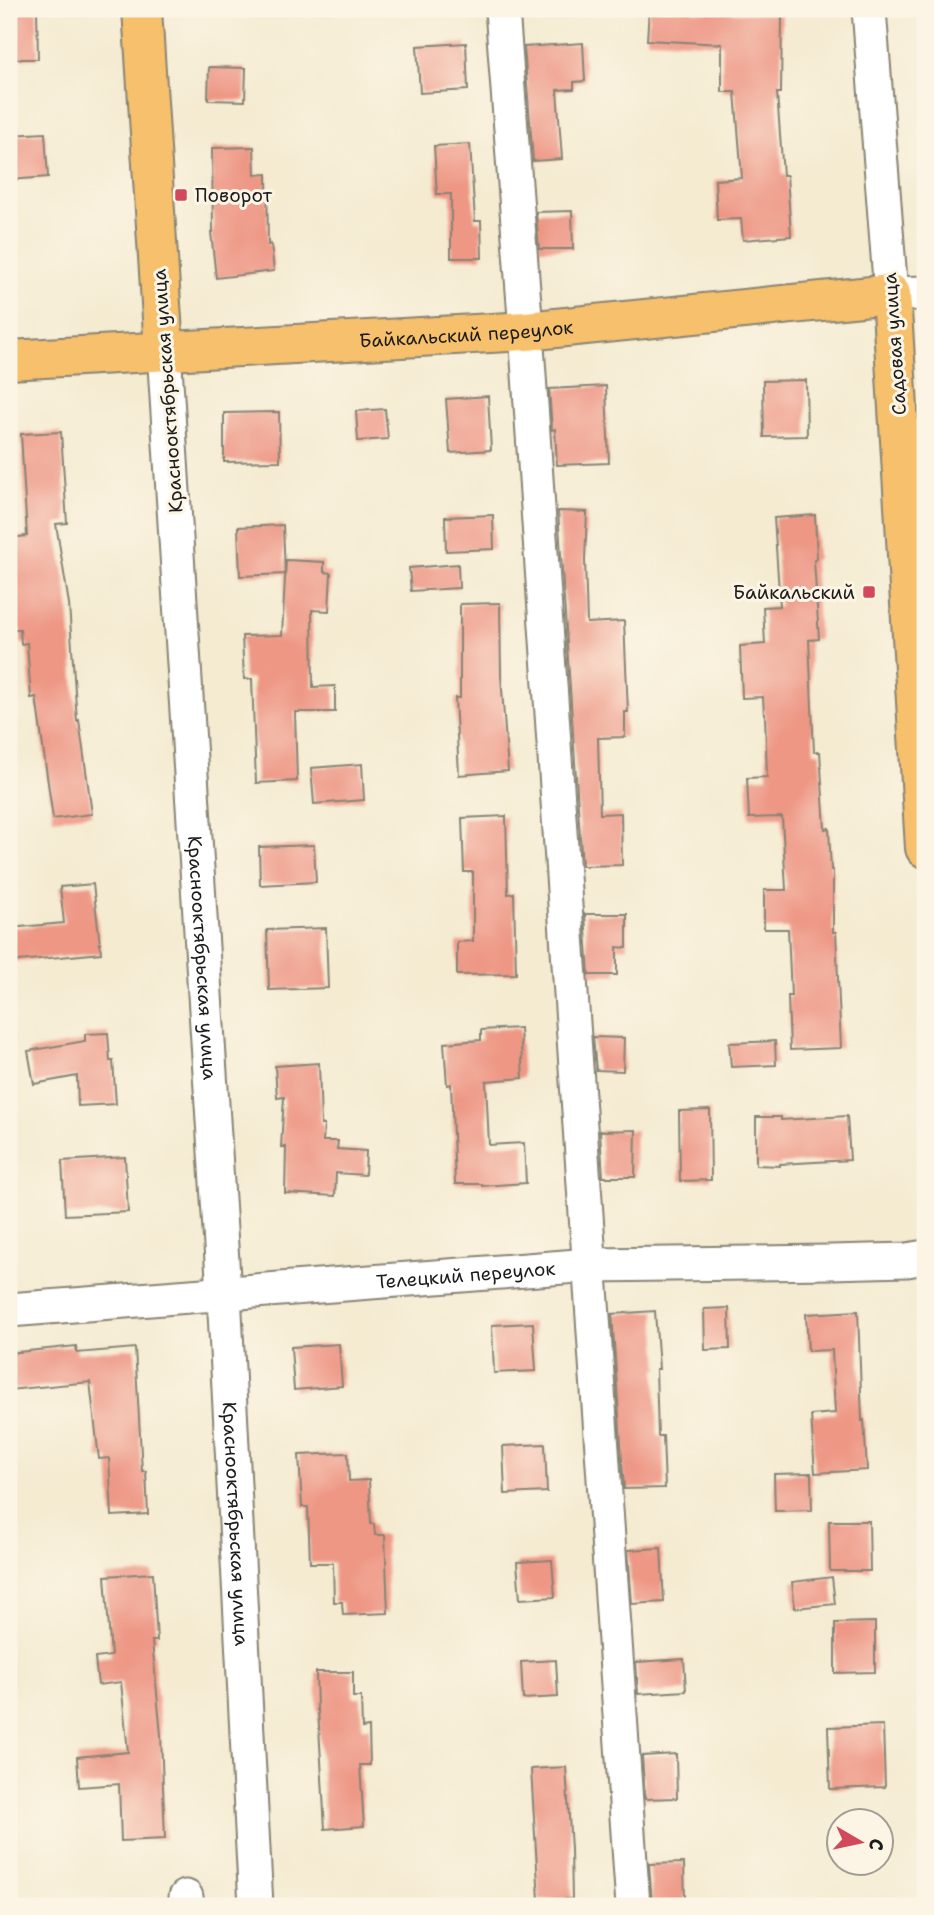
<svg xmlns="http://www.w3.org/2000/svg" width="934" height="1915" font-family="'Shantell Sans',sans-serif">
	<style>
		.building { fill: #ee9785 }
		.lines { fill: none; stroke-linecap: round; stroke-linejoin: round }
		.minor-casing { stroke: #888476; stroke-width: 37 }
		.major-casing { stroke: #888476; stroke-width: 42 }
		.minor { stroke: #fff; stroke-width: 33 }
		.major { stroke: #f7c06c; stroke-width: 38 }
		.poi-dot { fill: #d1495b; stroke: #fcf5e5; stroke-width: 2.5 }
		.labels { text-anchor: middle; stroke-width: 6; stroke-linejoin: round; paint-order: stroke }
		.poi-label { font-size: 19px; fill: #1c1c1c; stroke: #fcf5e5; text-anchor: start }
		.street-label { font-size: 19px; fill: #1c1c1c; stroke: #fcf5e5 }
	</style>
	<rect width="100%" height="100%" fill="#fcf5e5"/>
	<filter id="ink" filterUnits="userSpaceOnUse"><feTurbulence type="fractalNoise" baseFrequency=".0143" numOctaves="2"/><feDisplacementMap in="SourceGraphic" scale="14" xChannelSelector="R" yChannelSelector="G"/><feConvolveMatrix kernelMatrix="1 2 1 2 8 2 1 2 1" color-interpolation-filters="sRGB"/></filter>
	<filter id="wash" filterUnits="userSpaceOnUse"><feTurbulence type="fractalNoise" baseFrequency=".00686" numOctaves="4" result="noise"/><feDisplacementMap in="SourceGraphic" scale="28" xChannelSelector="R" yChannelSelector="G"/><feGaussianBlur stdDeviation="1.57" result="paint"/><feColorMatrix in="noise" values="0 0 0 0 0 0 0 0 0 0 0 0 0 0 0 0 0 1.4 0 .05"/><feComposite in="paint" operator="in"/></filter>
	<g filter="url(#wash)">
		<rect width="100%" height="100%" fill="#f4ebd1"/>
		<g id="blocks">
			<path class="building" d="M 9,9 L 37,9 L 38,59 L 9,59 Z
				M 649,9 L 692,9 L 692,11 L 782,14 L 781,93 L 777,93 L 783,175 L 787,175 L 791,236 L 743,240 L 741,219 L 717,220 L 715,180 L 742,178 L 735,92 L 722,92 L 722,44 L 647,40 Z
				M 466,43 L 468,90 L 420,93 L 417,46 Z
				M 583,43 L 585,81 L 574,82 L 574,89 L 557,90 L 562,159 L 533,161 L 524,47 Z
				M 209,67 L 246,68 L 245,101 L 208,100 Z
				M 45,133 L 48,177 L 9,180 L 9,135 Z
				M 470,144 L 475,221 L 481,221 L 482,258 L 451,258 L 451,194 L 437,194 L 434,146 Z
				M 254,147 L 255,175 L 267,174 L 268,245 L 271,244 L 274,271 L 216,278 L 211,232 L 213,232 L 212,148 Z
				M 572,211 L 573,249 L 539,249 L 536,212 Z
				M 806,380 L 807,436 L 764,437 L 763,381 Z
				M 606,386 L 609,463 L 557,465 L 555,429 L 552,430 L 549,389 Z
				M 488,396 L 491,450 L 450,453 L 446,399 Z
				M 385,409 L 388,439 L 358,441 L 356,411 Z
				M 279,412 L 280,461 L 224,462 L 224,413 Z
				M 61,432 L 67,523 L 56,524 L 69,604 L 77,721 L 79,720 L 92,814 L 53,819 L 36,697 L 31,698 L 27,643 L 21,644 L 20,629 L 9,629 L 9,538 L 27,536 L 21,434 Z
				M 558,511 L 587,512 L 585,560 L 587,623 L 624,621 L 628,712 L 625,712 L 625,737 L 598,738 L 600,814 L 621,813 L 622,865 L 582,866 Z
				M 493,515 L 494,549 L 446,551 L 445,517 Z
				M 815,515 L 817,559 L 814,560 L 819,639 L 809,640 L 814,752 L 820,752 L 825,829 L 829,828 L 831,870 L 833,870 L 833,932 L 836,932 L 841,1048 L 790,1050 L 788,996 L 791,996 L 788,929 L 764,929 L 764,890 L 786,890 L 782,817 L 749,818 L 747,778 L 767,777 L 765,714 L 764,714 L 763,697 L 742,698 L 740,646 L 765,644 L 763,607 L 780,606 L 774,518 Z
				M 283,525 L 285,574 L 240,576 L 238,527 Z
				M 286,560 L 324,562 L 324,572 L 331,573 L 329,611 L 312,610 L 313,687 L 335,686 L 335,712 L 295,712 L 297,781 L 256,783 L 252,679 L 244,679 L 242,636 L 282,635 Z
				M 458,564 L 459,588 L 411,591 L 409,568 Z
				M 500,603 L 501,676 L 508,771 L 459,775 L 455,698 L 460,698 L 460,604 Z
				M 362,764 L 364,800 L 314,804 L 311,768 Z
				M 506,816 L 508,894 L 514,893 L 516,974 L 457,975 L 457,942 L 473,941 L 473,872 L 464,872 L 462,818 Z
				M 314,845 L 316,882 L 260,885 L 259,847 Z
				M 93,884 L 101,953 L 9,962 L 9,928 L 64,923 L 60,887 Z
				M 585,914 L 627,914 L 627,948 L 617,947 L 617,975 L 589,975 Z
				M 326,928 L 328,988 L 269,990 L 267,930 Z
				M 520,1028 L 523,1078 L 486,1081 L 489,1145 L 524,1143 L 526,1183 L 482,1186 L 482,1184 L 455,1184 L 451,1084 L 447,1085 L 444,1043 L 481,1040 L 481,1030 Z
				M 108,1033 L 110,1061 L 113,1061 L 116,1104 L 78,1106 L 77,1076 L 34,1084 L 28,1051 L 85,1041 L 85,1034 Z
				M 593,1037 L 624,1038 L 623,1071 L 596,1070 Z
				M 775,1041 L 776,1065 L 731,1067 L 729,1043 Z
				M 319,1063 L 321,1125 L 324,1125 L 323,1141 L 338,1141 L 337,1149 L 366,1151 L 365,1175 L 336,1173 L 335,1196 L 285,1193 L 286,1147 L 281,1147 L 284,1097 L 277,1098 L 275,1066 Z
				M 710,1110 L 711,1180 L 680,1181 L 679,1111 Z
				M 847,1116 L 850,1160 L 780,1164 L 780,1166 L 756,1165 L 756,1117 L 781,1117 L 781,1120 Z
				M 636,1130 L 635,1177 L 603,1177 L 600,1131 Z
				M 125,1157 L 128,1212 L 65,1215 L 62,1161 Z
				M 729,1308 L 730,1349 L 705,1350 L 704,1309 Z
				M 655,1311 L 659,1369 L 656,1369 L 658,1436 L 663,1436 L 665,1488 L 624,1489 L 612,1314 Z
				M 858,1311 L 862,1421 L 864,1420 L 867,1470 L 815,1473 L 811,1415 L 835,1413 L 832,1350 L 808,1351 L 806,1314 Z
				M 533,1323 L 536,1371 L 494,1373 L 492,1325 Z
				M 339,1344 L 342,1386 L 294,1390 L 291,1347 Z
				M 76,1346 L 77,1353 L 135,1348 L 142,1471 L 146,1471 L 148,1514 L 112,1516 L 109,1458 L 99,1459 L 90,1382 L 9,1390 L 9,1353 Z
				M 545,1444 L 547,1492 L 505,1494 L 503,1446 Z
				M 348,1453 L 349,1481 L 369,1480 L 371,1524 L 374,1524 L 375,1535 L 385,1535 L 388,1613 L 343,1615 L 342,1602 L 334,1602 L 333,1563 L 310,1563 L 308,1507 L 302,1507 L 299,1455 Z
				M 811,1473 L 812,1510 L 775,1511 L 774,1474 Z
				M 829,1521 L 869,1521 L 870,1571 L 830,1571 Z
				M 661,1548 L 664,1602 L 632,1604 L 628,1550 Z
				M 552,1560 L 555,1597 L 520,1599 L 517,1562 Z
				M 153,1573 L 157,1641 L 152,1641 L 161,1735 L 165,1839 L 121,1841 L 119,1784 L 79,1787 L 77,1757 L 128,1752 L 121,1682 L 98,1685 L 95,1658 L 111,1656 L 105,1576 Z
				M 832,1577 L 835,1604 L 795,1608 L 792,1582 Z
				M 875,1622 L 875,1672 L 835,1673 L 835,1623 Z
				M 684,1659 L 686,1691 L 638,1694 L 636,1662 Z
				M 556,1660 L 558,1697 L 523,1699 L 521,1662 Z
				M 316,1672 L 353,1672 L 353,1697 L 361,1697 L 362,1728 L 369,1727 L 370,1765 L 360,1765 L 364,1826 L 325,1829 L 318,1710 L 317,1710 Z
				M 883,1725 L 885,1787 L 830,1789 L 828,1727 Z
				M 676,1754 L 677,1798 L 645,1799 L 642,1756 Z
				M 566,1767 L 571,1849 L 572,1899 L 539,1900 L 531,1769 Z
				M 684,1863 L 685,1902 L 652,1903 L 649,1864 Z"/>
		</g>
	</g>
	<g filter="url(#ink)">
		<use href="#blocks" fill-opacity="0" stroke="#888476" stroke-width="2"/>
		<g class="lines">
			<g class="minor-casing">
				<g id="minor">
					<path d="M 502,9 L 526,331 L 633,1906"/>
					<path d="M 869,9 L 891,294 L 925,293"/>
					<path id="s1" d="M 164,350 L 224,1293 L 256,1906"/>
					<path id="s2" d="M 9,1310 L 590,1265 L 831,1262 L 907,1260 L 925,1257"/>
					<path d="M 186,1897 L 187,1906"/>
				</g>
			</g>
			<g class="major-casing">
				<g id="major">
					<path d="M 142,9 L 164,350"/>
					<path id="s3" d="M 9,360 L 526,331 L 891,294 L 925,848"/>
				</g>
			</g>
			<use href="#minor" class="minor"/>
			<use href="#major" class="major"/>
		</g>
	</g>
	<g class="poi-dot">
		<rect x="174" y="188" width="14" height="14" rx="3.5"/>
		<rect x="862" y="585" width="14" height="14" rx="3.5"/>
	</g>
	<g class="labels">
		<g class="poi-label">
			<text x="195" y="202">Поворот</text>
			<text x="855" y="599" text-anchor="end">Байкальский</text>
		</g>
		<g class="street-label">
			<text dy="7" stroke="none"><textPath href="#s3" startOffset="458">Байкальский переулок</textPath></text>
			<text transform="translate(894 344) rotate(-94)" y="7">Садовая улица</text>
			<text transform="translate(167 391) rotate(-94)" y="7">Краснооктябрьская улица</text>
			<text dy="7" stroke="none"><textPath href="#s1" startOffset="609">Краснооктябрьская улица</textPath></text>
			<text dy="7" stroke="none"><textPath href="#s2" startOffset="458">Телецкий переулок</textPath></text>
			<text dy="7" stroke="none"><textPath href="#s1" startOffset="1176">Краснооктябрьская улица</textPath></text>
		</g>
	</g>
	<rect width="934" height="1915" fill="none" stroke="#fcf5e5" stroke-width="35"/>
	<g transform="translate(860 1842) rotate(99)"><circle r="33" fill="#fcf5e5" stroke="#a29e95" stroke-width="2"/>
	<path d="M0-5L12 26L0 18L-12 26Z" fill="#d1495b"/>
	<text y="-10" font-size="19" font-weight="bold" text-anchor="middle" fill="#1c1c1c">С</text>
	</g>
</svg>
